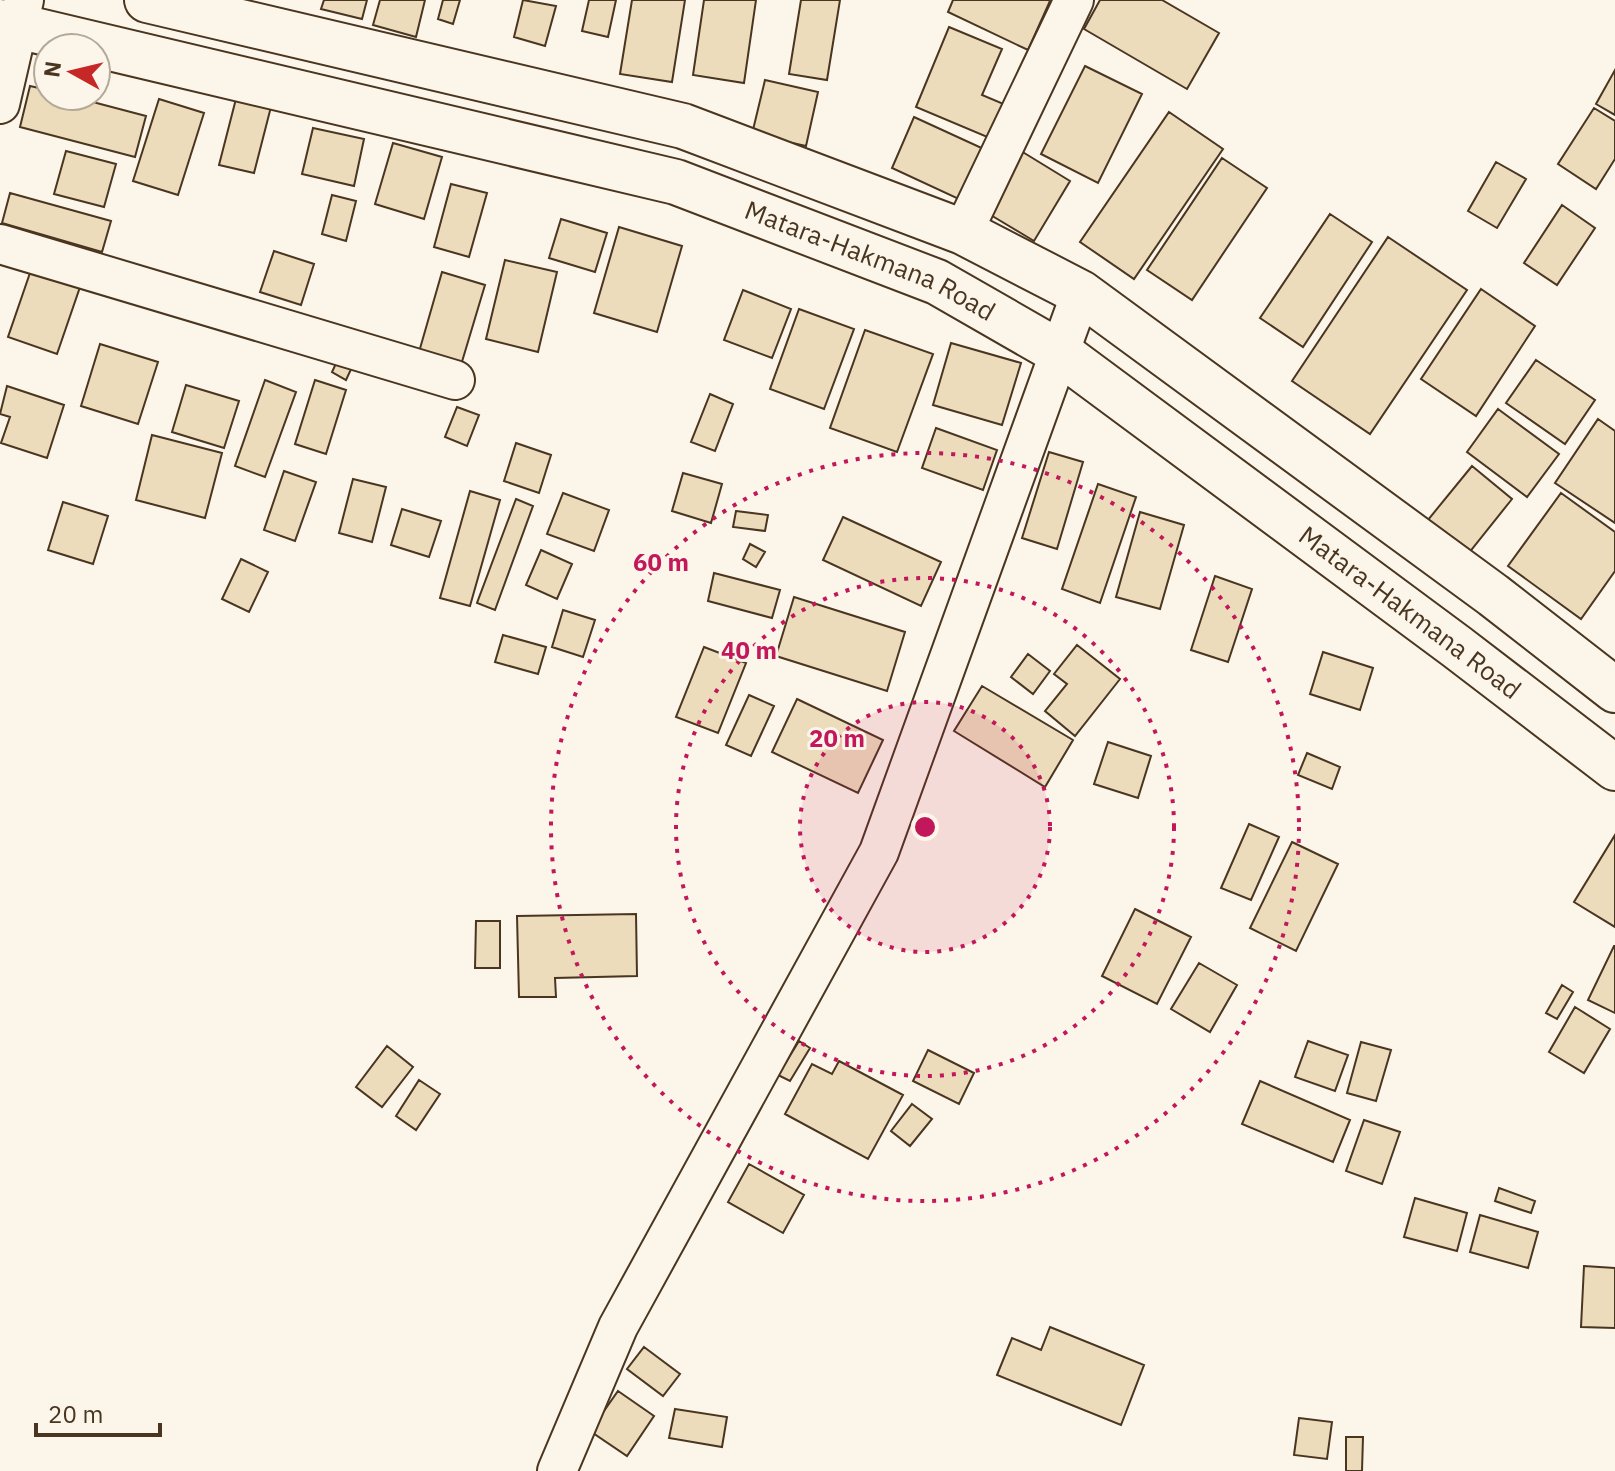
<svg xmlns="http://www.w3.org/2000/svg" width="1615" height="1471" font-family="'IBM Plex Sans',sans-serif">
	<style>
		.building { fill: #ecdcbc; stroke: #4a3520; stroke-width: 2 }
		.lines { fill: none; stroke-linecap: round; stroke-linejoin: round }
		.minor-casing { stroke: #4a3520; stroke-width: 42 }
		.primary-casing { stroke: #4a3520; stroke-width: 48 }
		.minor { stroke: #fbf6e9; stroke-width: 38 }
		.primary { stroke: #fbf6e9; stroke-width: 44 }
		.ring { fill: none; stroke: #c2185b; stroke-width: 4; stroke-dasharray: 4 8 }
		.labels { text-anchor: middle; stroke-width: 6; stroke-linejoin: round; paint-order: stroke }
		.street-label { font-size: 26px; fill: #4a3520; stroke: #fbf6e9 }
		.centre { fill: #c2185b; stroke: #fbf6e9; stroke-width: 4 }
		.ring-label { font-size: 24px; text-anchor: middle; font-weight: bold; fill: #c2185b; stroke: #fbf6e9; stroke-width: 6; stroke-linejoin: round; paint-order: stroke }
	</style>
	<rect width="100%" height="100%" fill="#fbf6e9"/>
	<path class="building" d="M 324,0 L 367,0 L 362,19 L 321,9 Z
		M 380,0 L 425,0 L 416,37 L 373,25 Z
		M 443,0 L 460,0 L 453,24 L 438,19 Z
		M 523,0 L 556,6 L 545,46 L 514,37 Z
		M 589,0 L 616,0 L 608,37 L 582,31 Z
		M 632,0 L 685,0 L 672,82 L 620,74 Z
		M 704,0 L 756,0 L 744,83 L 693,75 Z
		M 801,0 L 840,0 L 827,80 L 789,74 Z
		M 953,0 L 1048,0 L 1050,1 L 1028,50 L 948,12 Z
		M 1100,0 L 1162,0 L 1219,33 L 1187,89 L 1084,29 Z
		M 949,27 L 1002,49 L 982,95 L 1006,105 L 992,139 L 916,107 Z
		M 1085,66 L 1142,94 L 1098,183 L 1041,154 Z
		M 1615,70 L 1615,115 L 1596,104 Z
		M 765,80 L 818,92 L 806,146 L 752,134 Z
		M 30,86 L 48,90 L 48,96 L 70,96 L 146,116 L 135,157 L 20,127 Z
		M 238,91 L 273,99 L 254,173 L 219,165 Z
		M 159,99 L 204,113 L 178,195 L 133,181 Z
		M 1594,108 L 1615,121 L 1615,159 L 1596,189 L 1558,164 Z
		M 1169,112 L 1223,149 L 1134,279 L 1080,242 Z
		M 914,117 L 986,150 L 963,201 L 892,168 Z
		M 313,128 L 364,139 L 354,186 L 302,174 Z
		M 393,143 L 442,157 L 424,219 L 375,204 Z
		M 66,151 L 116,164 L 104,207 L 54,194 Z
		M 1021,151 L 1070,181 L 1034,241 L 984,211 Z
		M 1222,158 L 1267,188 L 1192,300 L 1147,270 Z
		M 1496,162 L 1526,179 L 1497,228 L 1468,211 Z
		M 451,184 L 487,193 L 469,257 L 434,247 Z
		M 10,193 L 111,221 L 102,252 L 2,223 Z
		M 332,195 L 356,201 L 346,241 L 322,234 Z
		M 1562,205 L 1595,228 L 1557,285 L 1524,263 Z
		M 1330,214 L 1372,242 L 1303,347 L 1260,318 Z
		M 561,219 L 607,233 L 595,272 L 549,258 Z
		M 619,227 L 682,246 L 657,332 L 594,313 Z
		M 1388,237 L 1467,290 L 1370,434 L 1292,381 Z
		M 274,251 L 314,264 L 301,305 L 260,292 Z
		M 505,260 L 557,272 L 538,352 L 486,339 Z
		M 31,270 L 80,287 L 57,354 L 8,337 Z
		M 442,272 L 485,285 L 461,365 L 419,352 Z
		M 1481,289 L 1535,326 L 1476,416 L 1421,379 Z
		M 743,290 L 791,309 L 772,358 L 724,340 Z
		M 799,309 L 854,329 L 824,409 L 770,389 Z
		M 865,330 L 933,354 L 897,452 L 830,428 Z
		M 951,343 L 1021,363 L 1002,425 L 933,405 Z
		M 100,344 L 158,362 L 138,424 L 81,406 Z
		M 339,357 L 353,365 L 346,380 L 332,372 Z
		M 1536,360 L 1595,400 L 1565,444 L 1506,403 Z
		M 265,380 L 296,392 L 265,477 L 235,466 Z
		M 315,380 L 346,390 L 326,454 L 295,444 Z
		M 186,385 L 239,401 L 224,448 L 172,432 Z
		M 7,386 L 64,405 L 47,458 L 1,443 L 10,417 L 0,414 Z
		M 710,394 L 733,404 L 715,451 L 691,442 Z
		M 457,407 L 479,415 L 467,446 L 445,437 Z
		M 1498,409 L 1559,454 L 1527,497 L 1467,452 Z
		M 1598,419 L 1615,431 L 1615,523 L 1555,483 Z
		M 936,428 L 997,450 L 983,490 L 922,468 Z
		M 152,435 L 222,453 L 205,518 L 136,500 Z
		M 516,443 L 551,455 L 539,493 L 504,481 Z
		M 1049,452 L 1083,462 L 1057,549 L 1022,538 Z
		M 1472,466 L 1512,499 L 1464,559 L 1423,526 Z
		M 284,471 L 316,482 L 295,541 L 264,530 Z
		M 683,473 L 722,484 L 711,523 L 672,511 Z
		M 353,479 L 386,487 L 372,542 L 339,533 Z
		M 1098,484 L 1136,497 L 1100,603 L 1062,589 Z
		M 470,491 L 500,500 L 470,606 L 440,598 Z
		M 563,493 L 609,510 L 594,551 L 547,534 Z
		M 1561,493 L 1615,532 L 1615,571 L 1581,619 L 1508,566 Z
		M 516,499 L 533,506 L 495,610 L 477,603 Z
		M 63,502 L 108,516 L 93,564 L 48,550 Z
		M 402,509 L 441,521 L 429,557 L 391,545 Z
		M 736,511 L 768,515 L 765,531 L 733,527 Z
		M 1140,512 L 1184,525 L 1160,609 L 1116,597 Z
		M 843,517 L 941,562 L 921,606 L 823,560 Z
		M 750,544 L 765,552 L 756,567 L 743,559 Z
		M 541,550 L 572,564 L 557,599 L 526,585 Z
		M 241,559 L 268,572 L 249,612 L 222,599 Z
		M 714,573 L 780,590 L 772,618 L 708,601 Z
		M 1215,576 L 1252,589 L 1228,662 L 1191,650 Z
		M 794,597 L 905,632 L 887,691 L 776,656 Z
		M 563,610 L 595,620 L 583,657 L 552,647 Z
		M 503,635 L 546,647 L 538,674 L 495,662 Z
		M 1077,645 L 1120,679 L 1075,736 L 1045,711 L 1067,684 L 1054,674 Z
		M 704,647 L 746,663 L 718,733 L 676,717 Z
		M 1323,652 L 1373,668 L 1360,710 L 1310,694 Z
		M 1028,654 L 1050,671 L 1033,694 L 1011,677 Z
		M 982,686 L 1073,740 L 1045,787 L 954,731 Z
		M 749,695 L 774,706 L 751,756 L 726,745 Z
		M 797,699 L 883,740 L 858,793 L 772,752 Z
		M 1108,742 L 1151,756 L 1138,798 L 1094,784 Z
		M 1307,753 L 1340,767 L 1332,789 L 1298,775 Z
		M 1249,824 L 1279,837 L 1251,900 L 1221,888 Z
		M 1615,835 L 1615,927 L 1574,902 Z
		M 1292,842 L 1338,864 L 1296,951 L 1250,928 Z
		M 1135,909 L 1191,937 L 1157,1004 L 1102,976 Z
		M 636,914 L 637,976 L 555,978 L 556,997 L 519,997 L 517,916 Z
		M 476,921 L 500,921 L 500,968 L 475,968 Z
		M 1614,946 L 1615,946 L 1615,1013 L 1588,1000 Z
		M 1199,963 L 1237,985 L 1210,1032 L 1171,1009 Z
		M 1562,985 L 1573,992 L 1557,1019 L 1546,1013 Z
		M 1575,1007 L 1610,1029 L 1584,1073 L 1549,1052 Z
		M 799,1041 L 810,1048 L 790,1081 L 778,1075 Z
		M 1308,1041 L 1348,1055 L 1335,1091 L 1295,1077 Z
		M 1361,1042 L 1391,1050 L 1376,1101 L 1347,1093 Z
		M 387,1046 L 413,1067 L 382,1107 L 356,1087 Z
		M 928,1050 L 974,1073 L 959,1104 L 913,1081 Z
		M 839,1061 L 903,1095 L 868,1159 L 785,1114 L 812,1064 L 832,1074 Z
		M 419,1080 L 440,1094 L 416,1130 L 396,1116 Z
		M 1260,1081 L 1350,1120 L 1333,1162 L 1242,1124 Z
		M 912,1104 L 932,1119 L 910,1146 L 891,1131 Z
		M 1364,1120 L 1400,1132 L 1382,1184 L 1346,1171 Z
		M 749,1164 L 804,1195 L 783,1233 L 728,1202 Z
		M 1499,1188 L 1535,1201 L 1531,1213 L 1495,1201 Z
		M 1415,1198 L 1467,1213 L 1457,1251 L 1404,1237 Z
		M 1480,1215 L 1538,1232 L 1528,1268 L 1470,1252 Z
		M 1584,1266 L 1615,1268 L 1615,1328 L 1581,1327 Z
		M 1050,1327 L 1144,1365 L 1121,1425 L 997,1375 L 1012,1338 L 1041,1350 Z
		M 644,1347 L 680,1374 L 663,1396 L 627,1369 Z
		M 618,1391 L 654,1416 L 627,1456 L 590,1431 Z
		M 675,1409 L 727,1417 L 722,1447 L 669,1438 Z
		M 1299,1418 L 1332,1422 L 1327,1459 L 1294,1455 Z
		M 1346,1437 L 1363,1437 L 1362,1471 L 1346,1471 Z"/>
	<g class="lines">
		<g class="minor-casing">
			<path id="minor" d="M 0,104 L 24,0
				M 963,232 L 1074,0
				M 0,244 L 455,380
				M 557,1471 L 618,1327 L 879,852 L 1081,293"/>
		</g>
		<g class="primary-casing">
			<g id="primary">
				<path d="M 147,0 L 683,126 L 963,232 L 1081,293 L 1493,595 L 1615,690"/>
				<path id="s1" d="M 0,22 L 676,182 L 937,282 L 1059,352 L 1457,647 L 1615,768"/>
			</g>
		</g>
		<use href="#minor" class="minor"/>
		<use href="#primary" class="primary"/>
	</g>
	<circle cx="925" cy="827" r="125" fill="#c2185b" fill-opacity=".12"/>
	<g class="ring">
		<circle cx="925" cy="827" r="125"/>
		<circle cx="925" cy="827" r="249"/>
		<circle cx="925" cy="827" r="374"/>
	</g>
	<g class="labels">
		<g class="street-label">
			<text dy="9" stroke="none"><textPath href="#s1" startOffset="904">Matara-Hakmana Road</textPath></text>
			<text dy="9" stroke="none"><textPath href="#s1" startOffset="1552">Matara-Hakmana Road</textPath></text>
		</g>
	</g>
	<circle cx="925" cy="827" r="12" class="centre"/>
	<g class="ring-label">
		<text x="661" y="571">60 m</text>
		<text x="749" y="659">40 m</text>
		<text x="837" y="747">20 m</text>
	</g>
	<g transform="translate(72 72) rotate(278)"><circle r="38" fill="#fbf6e9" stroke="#b4a999" stroke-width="2"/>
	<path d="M0-6L14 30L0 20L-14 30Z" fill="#c62828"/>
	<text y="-12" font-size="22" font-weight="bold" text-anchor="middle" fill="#4a3520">N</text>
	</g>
	<path d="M36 1423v12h124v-12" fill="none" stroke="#4a3520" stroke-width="4"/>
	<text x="48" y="1423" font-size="24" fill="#4a3520" stroke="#fbf6e9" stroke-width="6" paint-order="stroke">20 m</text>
</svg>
